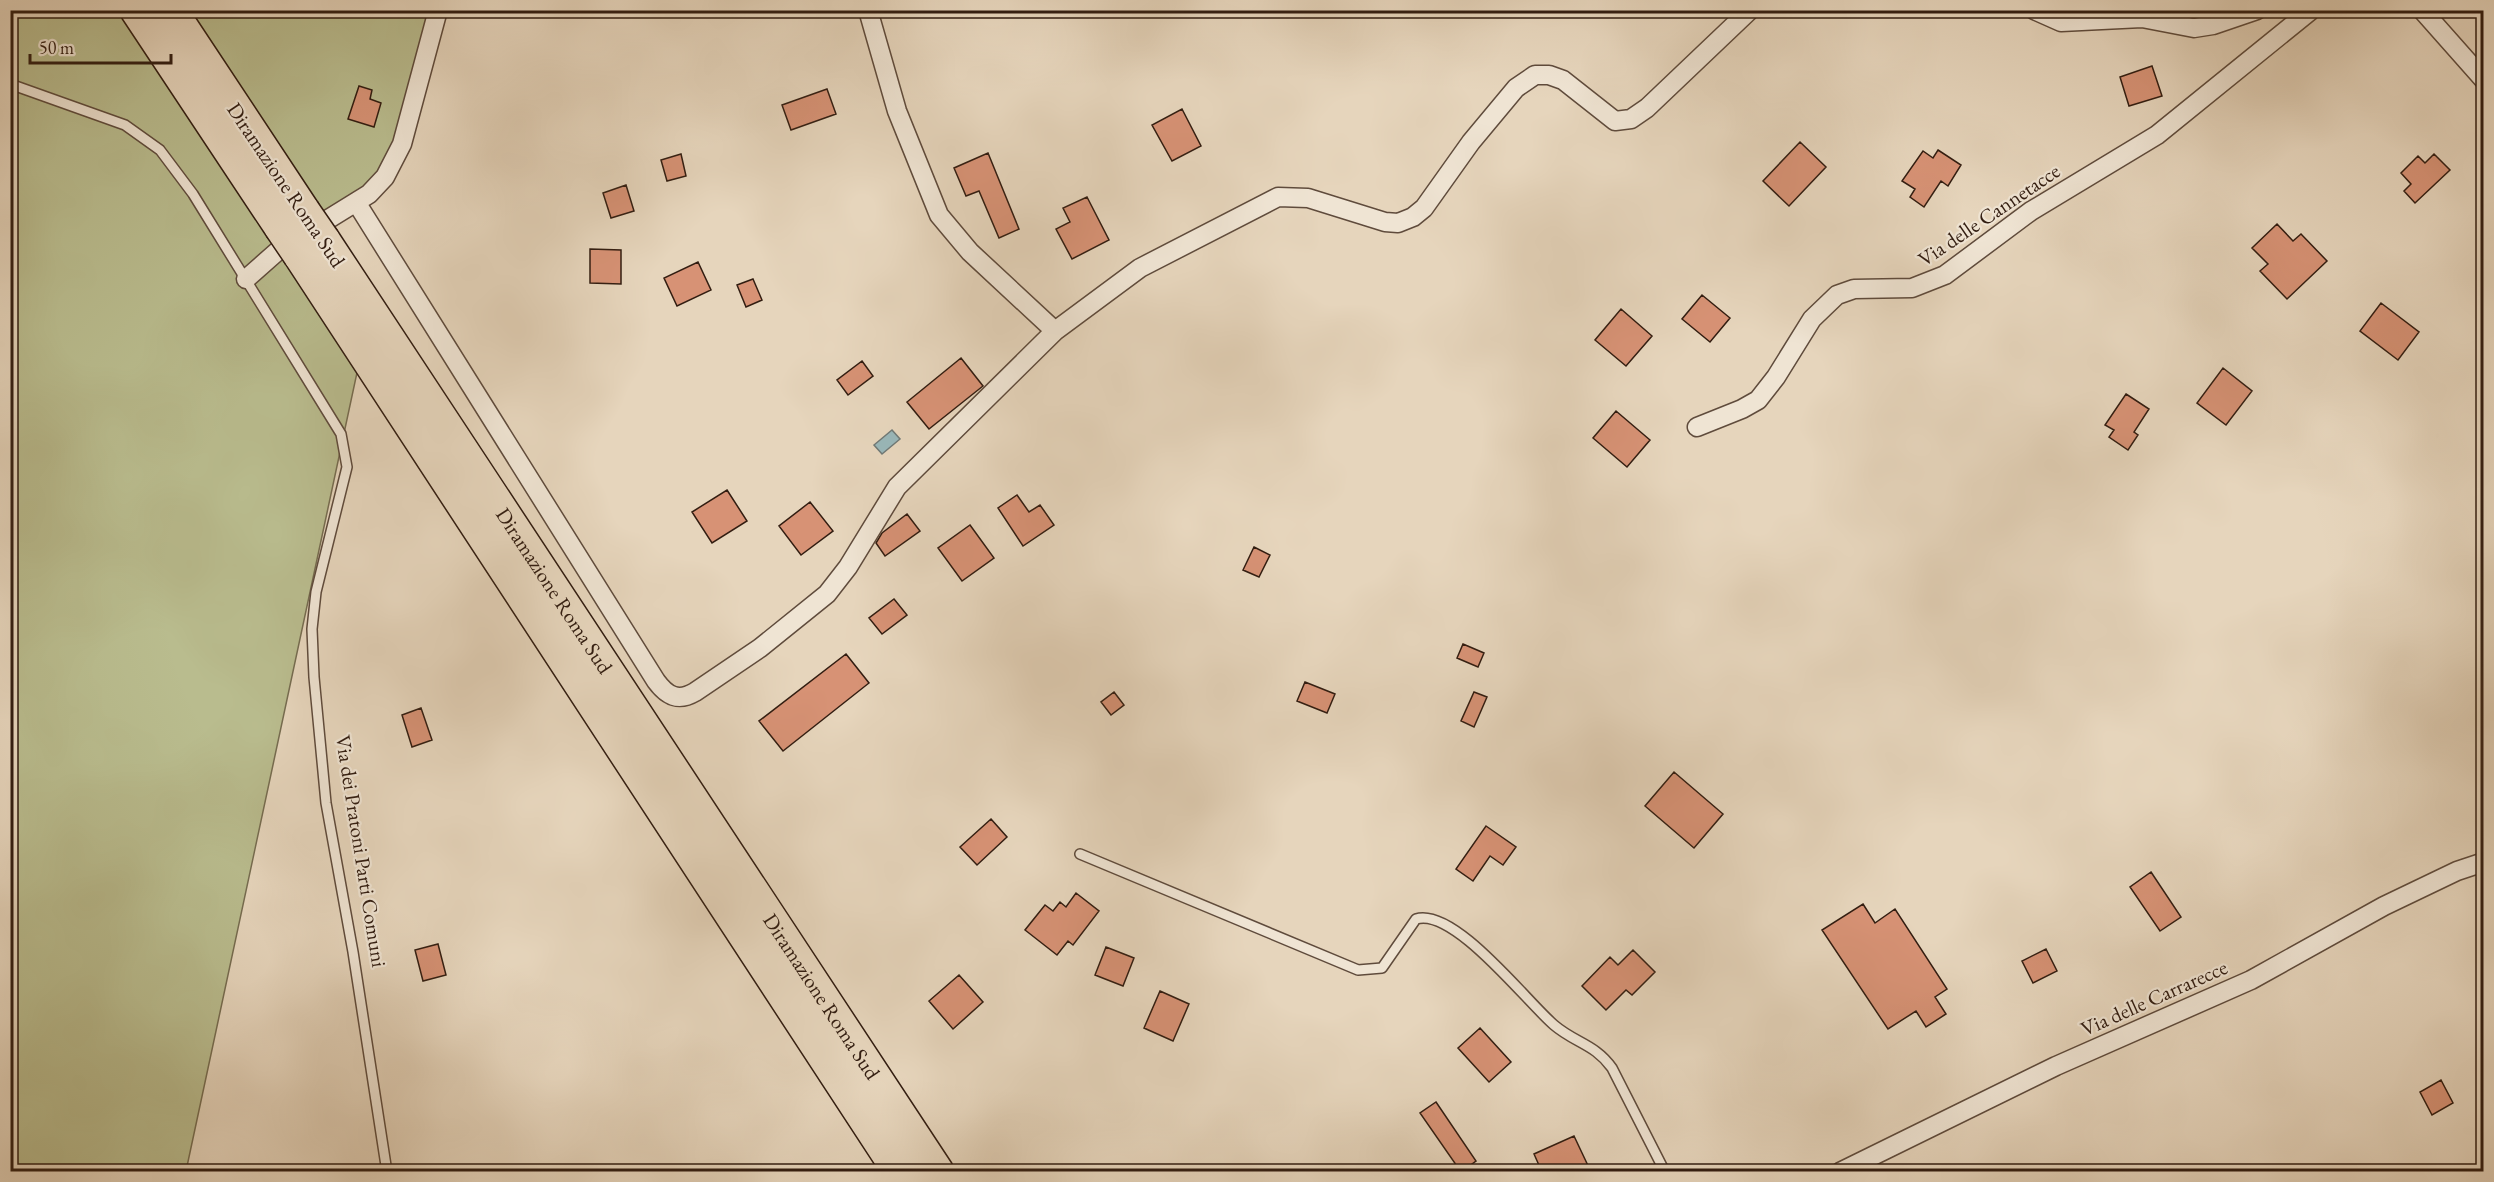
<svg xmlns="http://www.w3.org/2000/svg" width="2494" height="1182" font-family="'EB Garamond',serif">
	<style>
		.green { fill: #b9bc8e; stroke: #766c50; stroke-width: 1.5 }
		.water { fill: #99b7b9; stroke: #707976; stroke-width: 1.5 }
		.building { fill: #d79275; stroke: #321d11; stroke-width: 1.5 }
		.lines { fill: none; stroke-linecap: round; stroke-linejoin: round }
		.service-casing { stroke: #5f4b3c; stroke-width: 12 }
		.minor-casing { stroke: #5f4b3c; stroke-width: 21 }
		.motorway-casing { stroke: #321d11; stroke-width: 36 }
		.service { stroke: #efe4d3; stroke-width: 9 }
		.minor { stroke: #efe4d3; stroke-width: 18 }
		.motorway { stroke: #e6d5bc; stroke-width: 33 }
		.motorway-bridge-casing { stroke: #321d11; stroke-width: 36; stroke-linecap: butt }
		.motorway-bridge { stroke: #e6d5bc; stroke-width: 33 }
		.labels { text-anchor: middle; stroke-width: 4.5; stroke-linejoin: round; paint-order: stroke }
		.street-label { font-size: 21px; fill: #321d11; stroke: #efe4d3 }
	</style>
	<rect width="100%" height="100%" fill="#e6d5bc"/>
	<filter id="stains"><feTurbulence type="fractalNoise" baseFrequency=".00333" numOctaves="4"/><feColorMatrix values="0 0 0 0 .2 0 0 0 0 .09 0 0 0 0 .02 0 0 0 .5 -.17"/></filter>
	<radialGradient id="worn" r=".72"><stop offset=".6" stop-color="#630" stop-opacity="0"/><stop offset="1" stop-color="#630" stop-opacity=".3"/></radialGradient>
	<path class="green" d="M 10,11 L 438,11 L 402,144 L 323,240 L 370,312 L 186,1171 L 11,1171 Z"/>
	<path class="water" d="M 892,430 L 900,439 L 882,454 L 874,445 Z"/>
	<path class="building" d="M 2152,66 L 2162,96 L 2129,106 L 2120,77 Z
		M 359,86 L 372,90 L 370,99 L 381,103 L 374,127 L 348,119 Z
		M 827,89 L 836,114 L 791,130 L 782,105 Z
		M 1182,109 L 1201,146 L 1172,161 L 1152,125 Z
		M 1800,142 L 1826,167 L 1789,206 L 1763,181 Z
		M 1938,150 L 1961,165 L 1948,186 L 1941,181 L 1924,207 L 1910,197 L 1915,189 L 1902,181 L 1923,151 L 1933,158 Z
		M 988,153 L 1019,229 L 999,238 L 979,191 L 966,196 L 954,168 Z
		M 681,154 L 686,176 L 667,181 L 661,160 Z
		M 2434,154 L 2450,170 L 2415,203 L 2404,191 L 2411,184 L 2401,173 L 2418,156 L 2425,163 Z
		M 626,185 L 634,211 L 611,218 L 603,193 Z
		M 1087,197 L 1109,240 L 1072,259 L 1056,229 L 1070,222 L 1063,208 Z
		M 2277,224 L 2293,241 L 2301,234 L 2327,261 L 2287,299 L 2260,271 L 2268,264 L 2252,248 Z
		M 590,249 L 621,250 L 621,284 L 590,283 Z
		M 698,262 L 711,290 L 677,306 L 664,278 Z
		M 753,279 L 762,300 L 746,307 L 737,285 Z
		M 1702,295 L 1730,318 L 1710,342 L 1682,319 Z
		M 2381,303 L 2419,332 L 2398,360 L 2360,331 Z
		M 1621,309 L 1652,336 L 1626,366 L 1595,340 Z
		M 961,358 L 983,386 L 929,429 L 907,402 Z
		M 862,361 L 873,376 L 848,395 L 837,380 Z
		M 2223,368 L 2252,391 L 2226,425 L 2197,403 Z
		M 2126,394 L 2149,409 L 2134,432 L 2138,435 L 2128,450 L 2109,437 L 2114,430 L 2105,425 Z
		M 1616,411 L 1650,440 L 1627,467 L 1593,438 Z
		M 727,490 L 747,521 L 712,543 L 692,512 Z
		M 1017,495 L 1029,512 L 1040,505 L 1054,525 L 1023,546 L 998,508 Z
		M 810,502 L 833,531 L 801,555 L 779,526 Z
		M 907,514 L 920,531 L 885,556 L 876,543 L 882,533 Z
		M 970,525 L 994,558 L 962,581 L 938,548 Z
		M 1254,547 L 1270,555 L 1259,577 L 1243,570 Z
		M 894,599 L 907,615 L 882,634 L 869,618 Z
		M 1463,644 L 1484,653 L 1478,667 L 1457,658 Z
		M 846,654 L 869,683 L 783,751 L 759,721 Z
		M 1305,682 L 1335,694 L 1327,713 L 1297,701 Z
		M 1114,692 L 1124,705 L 1111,715 L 1101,702 Z
		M 1474,692 L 1487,697 L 1474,727 L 1461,721 Z
		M 421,708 L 432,740 L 412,747 L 402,715 Z
		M 1674,772 L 1723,814 L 1694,848 L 1645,806 Z
		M 991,819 L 1007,837 L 977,865 L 960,847 Z
		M 1486,826 L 1516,847 L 1503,865 L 1490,856 L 1473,881 L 1456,869 Z
		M 2151,872 L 2181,917 L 2160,931 L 2130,887 Z
		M 1076,893 L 1099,911 L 1073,945 L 1068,941 L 1057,955 L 1025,930 L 1045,905 L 1053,911 L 1060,902 L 1066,907 Z
		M 1863,904 L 1875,923 L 1895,909 L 1947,989 L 1935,997 L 1946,1014 L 1926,1027 L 1916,1011 L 1888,1029 L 1822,930 Z
		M 438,944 L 446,975 L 423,981 L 415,950 Z
		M 1106,947 L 1134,958 L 1123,986 L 1095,975 Z
		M 2046,949 L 2057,971 L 2033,983 L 2022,961 Z
		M 1633,950 L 1655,972 L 1632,995 L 1626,990 L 1606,1010 L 1582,986 L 1610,957 L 1618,965 Z
		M 959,975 L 983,1002 L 953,1029 L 929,1001 Z
		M 1160,991 L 1189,1004 L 1173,1041 L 1144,1028 Z
		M 1480,1028 L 1511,1062 L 1489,1082 L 1458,1048 Z
		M 2441,1080 L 2453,1103 L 2432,1115 L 2420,1092 Z
		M 1436,1102 L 1476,1161 L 1461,1172 L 1420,1113 Z
		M 1574,1136 L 1591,1172 L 1542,1172 L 1534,1154 Z"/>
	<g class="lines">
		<g class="service-casing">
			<path id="service" d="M 10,84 L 125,125 L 160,150 L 193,194 L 341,434 L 347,467 L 316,592 L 312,629 L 314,677 L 326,803 L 353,952 L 387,1172
				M 1080,854 L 1358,970 L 1382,968 L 1416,919 C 1454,907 1526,1001 1554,1025 C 1575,1043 1595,1044 1612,1068 L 1665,1172"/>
		</g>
		<g class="minor-casing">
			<path id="minor" d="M 868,10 L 897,111 L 939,215 L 970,252 L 1055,331 L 1140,268 L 1278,197 L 1308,198 L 1385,222 L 1398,223 L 1413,217 L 1424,208 L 1471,142 L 1516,88 L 1535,75 L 1549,75 L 1563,80 L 1615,121 L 1631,119 L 1647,108 L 1750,10
				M 2034,10 L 2061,22 L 2142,18 L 2194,28 L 2213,25 L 2257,10
				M 2422,10 L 2484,80
				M 356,202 L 656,681 C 667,696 678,702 695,692 L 760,648 L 827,594 L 848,567 L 897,487 L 1055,331
				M 246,279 L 280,249 L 369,194 L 385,177 L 402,144 L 438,10
				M 1697,427 L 1742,409 L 1758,400 L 1776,377 L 1812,319 L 1837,295 L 1854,289 L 1912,288 L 1945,275 L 2031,211 L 2157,135 L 2310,11
				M 1840,1172 L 2056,1066 L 2251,980 L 2384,906 L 2457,871 L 2484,862"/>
		</g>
		<g class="motorway-casing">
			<g id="motorway">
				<path d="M 137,10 L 281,227"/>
				<path d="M 170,10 L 303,211"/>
				<path id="s1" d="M 323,240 L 937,1172"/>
				<path d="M 300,255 L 900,1172"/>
			</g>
		</g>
		<use href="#service" class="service"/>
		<use href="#minor" class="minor"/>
		<use href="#motorway" class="motorway"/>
		<g class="motorway-bridge-casing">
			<path id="motorway-bridge" d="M 303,211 L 323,240
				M 281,227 L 300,255"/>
		</g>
		<use href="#motorway-bridge" class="motorway-bridge"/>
	</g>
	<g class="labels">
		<g class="street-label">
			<text transform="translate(286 185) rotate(56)" y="7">Diramazione Roma Sud</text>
			<text transform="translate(1989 215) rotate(-34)" y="7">Via delle Cannetacce</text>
			<text dy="7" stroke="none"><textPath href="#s1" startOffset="420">Diramazione Roma Sud</textPath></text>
			<text transform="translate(361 851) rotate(81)" y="7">Via dei Pratoni Parti Comuni</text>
			<text dy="7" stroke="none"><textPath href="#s1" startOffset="906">Diramazione Roma Sud</textPath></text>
			<text transform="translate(2154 998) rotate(-24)" y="7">Via delle Carrarecce</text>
		</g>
	</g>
	<rect width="2494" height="1182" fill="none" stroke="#e6d5bc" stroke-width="36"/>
	<rect x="12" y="12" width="2470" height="1158" fill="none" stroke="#321d11" stroke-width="3"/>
	<rect x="18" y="18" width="2458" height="1146" fill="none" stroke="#321d11" stroke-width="1.5"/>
	<path d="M30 54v9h141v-9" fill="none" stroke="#321d11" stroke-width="3"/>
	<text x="39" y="54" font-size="18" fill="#321d11" stroke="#efe4d3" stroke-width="4.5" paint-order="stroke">50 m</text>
	<rect width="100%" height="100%" filter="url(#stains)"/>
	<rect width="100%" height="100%" fill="url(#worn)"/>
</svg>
